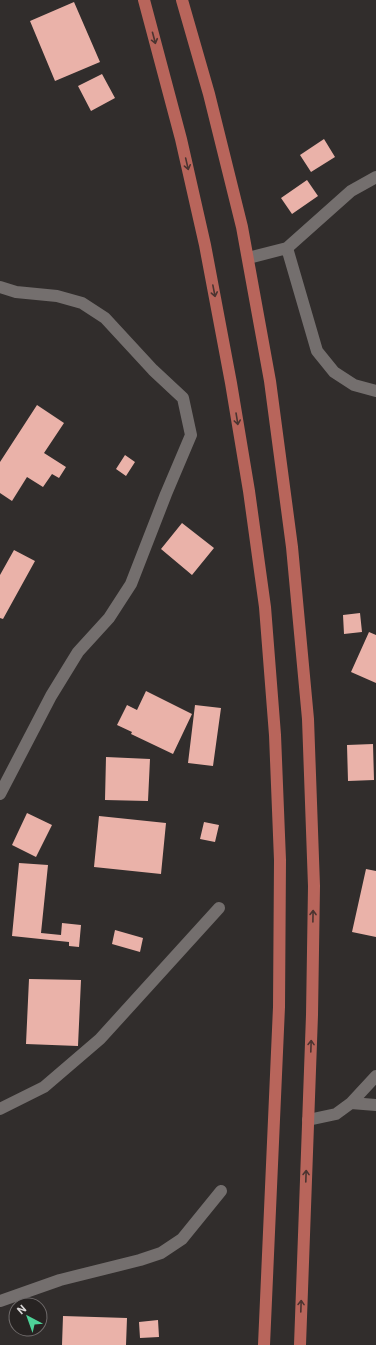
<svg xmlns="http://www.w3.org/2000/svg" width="376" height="1345" font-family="Roboto,sans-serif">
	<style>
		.building { fill: #eab2a9 }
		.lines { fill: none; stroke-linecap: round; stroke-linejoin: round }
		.minor { stroke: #746f6e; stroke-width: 12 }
		.major { stroke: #b8655b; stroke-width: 12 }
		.oneway { stroke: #4b3430 }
	</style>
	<rect width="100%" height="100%" fill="#312d2c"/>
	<path class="building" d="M 74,2 L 100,62 L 55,81 L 30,21 Z
		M 102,74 L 115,98 L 91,111 L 78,86 Z
		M 324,139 L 335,157 L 311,172 L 300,155 Z
		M 307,180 L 318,196 L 292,214 L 281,198 Z
		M 37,405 L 64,423 L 44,453 L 66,467 L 59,478 L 52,474 L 43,487 L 27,477 L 12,501 L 0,493 L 0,462 Z
		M 125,455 L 135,462 L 126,476 L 116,469 Z
		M 182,523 L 214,548 L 192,575 L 161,549 Z
		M 14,550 L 35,561 L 3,619 L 0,618 L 0,575 Z
		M 360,613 L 362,632 L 344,634 L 343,615 Z
		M 369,632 L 376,635 L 376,683 L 351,672 Z
		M 146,691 L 192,714 L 173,754 L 131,734 L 132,732 L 117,725 L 127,705 L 137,710 Z
		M 195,705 L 221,708 L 213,766 L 188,763 Z
		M 373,744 L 374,780 L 348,781 L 347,745 Z
		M 106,757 L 150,759 L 148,801 L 105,800 Z
		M 27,813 L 52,825 L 36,857 L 12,845 Z
		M 99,816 L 166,823 L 161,874 L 94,867 Z
		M 204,822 L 219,825 L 215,842 L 200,839 Z
		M 19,863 L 48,865 L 41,933 L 61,935 L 62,923 L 81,925 L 79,947 L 69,946 L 69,942 L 12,936 Z
		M 366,869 L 376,871 L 376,937 L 352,932 Z
		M 115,930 L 143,938 L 140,952 L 112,944 Z
		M 29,979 L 81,980 L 78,1046 L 26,1044 Z
		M 63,1316 L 127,1318 L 126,1345 L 62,1345 Z
		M 158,1320 L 159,1337 L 140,1338 L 139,1322 Z"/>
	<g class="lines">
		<path class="minor" d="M 287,248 L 317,351 L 334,372 L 354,385 L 376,391
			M 248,258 L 287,248 L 351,191 L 376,177
			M 0,287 L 16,292 L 57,296 L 82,303 L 105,318 L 153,370 L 183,398 L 191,435 L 166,494 L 131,584 L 109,618 L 78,652 L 51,696 L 0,794
			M 351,1103 L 376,1105
			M 0,1109 L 44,1087 L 100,1039 L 219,908
			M 308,1120 L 336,1114 L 351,1103 L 376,1076
			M 0,1301 L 60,1280 L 140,1260 L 161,1253 L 182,1239 L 221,1191"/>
		<path class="major" d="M 144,0 L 181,139 L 205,245 L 231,383 L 249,491 L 265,607 L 275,735 L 280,860 L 279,1007 L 264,1345
			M 182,0 L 209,94 L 242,227 L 270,381 L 292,547 L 308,719 L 314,886 L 312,1015 L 300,1345"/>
	</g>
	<defs><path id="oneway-shaft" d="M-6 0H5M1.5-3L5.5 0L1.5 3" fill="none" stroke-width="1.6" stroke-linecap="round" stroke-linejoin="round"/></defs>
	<g class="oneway">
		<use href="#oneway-shaft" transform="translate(154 38) rotate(75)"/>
		<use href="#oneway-shaft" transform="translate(187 164) rotate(77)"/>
		<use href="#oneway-shaft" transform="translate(214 291) rotate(79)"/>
		<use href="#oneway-shaft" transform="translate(237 419) rotate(81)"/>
		<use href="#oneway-shaft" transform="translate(313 916) rotate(-89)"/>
		<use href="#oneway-shaft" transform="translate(311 1046) rotate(-88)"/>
		<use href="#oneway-shaft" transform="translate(306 1176) rotate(-88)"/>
		<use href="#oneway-shaft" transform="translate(301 1306) rotate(-88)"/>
	</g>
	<g transform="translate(28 1317) rotate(319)"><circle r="19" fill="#272322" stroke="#6f6b6b"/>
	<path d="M0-3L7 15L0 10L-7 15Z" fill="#4ed399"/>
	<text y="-6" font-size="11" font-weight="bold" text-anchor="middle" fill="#dbd8d8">N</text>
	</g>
</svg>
